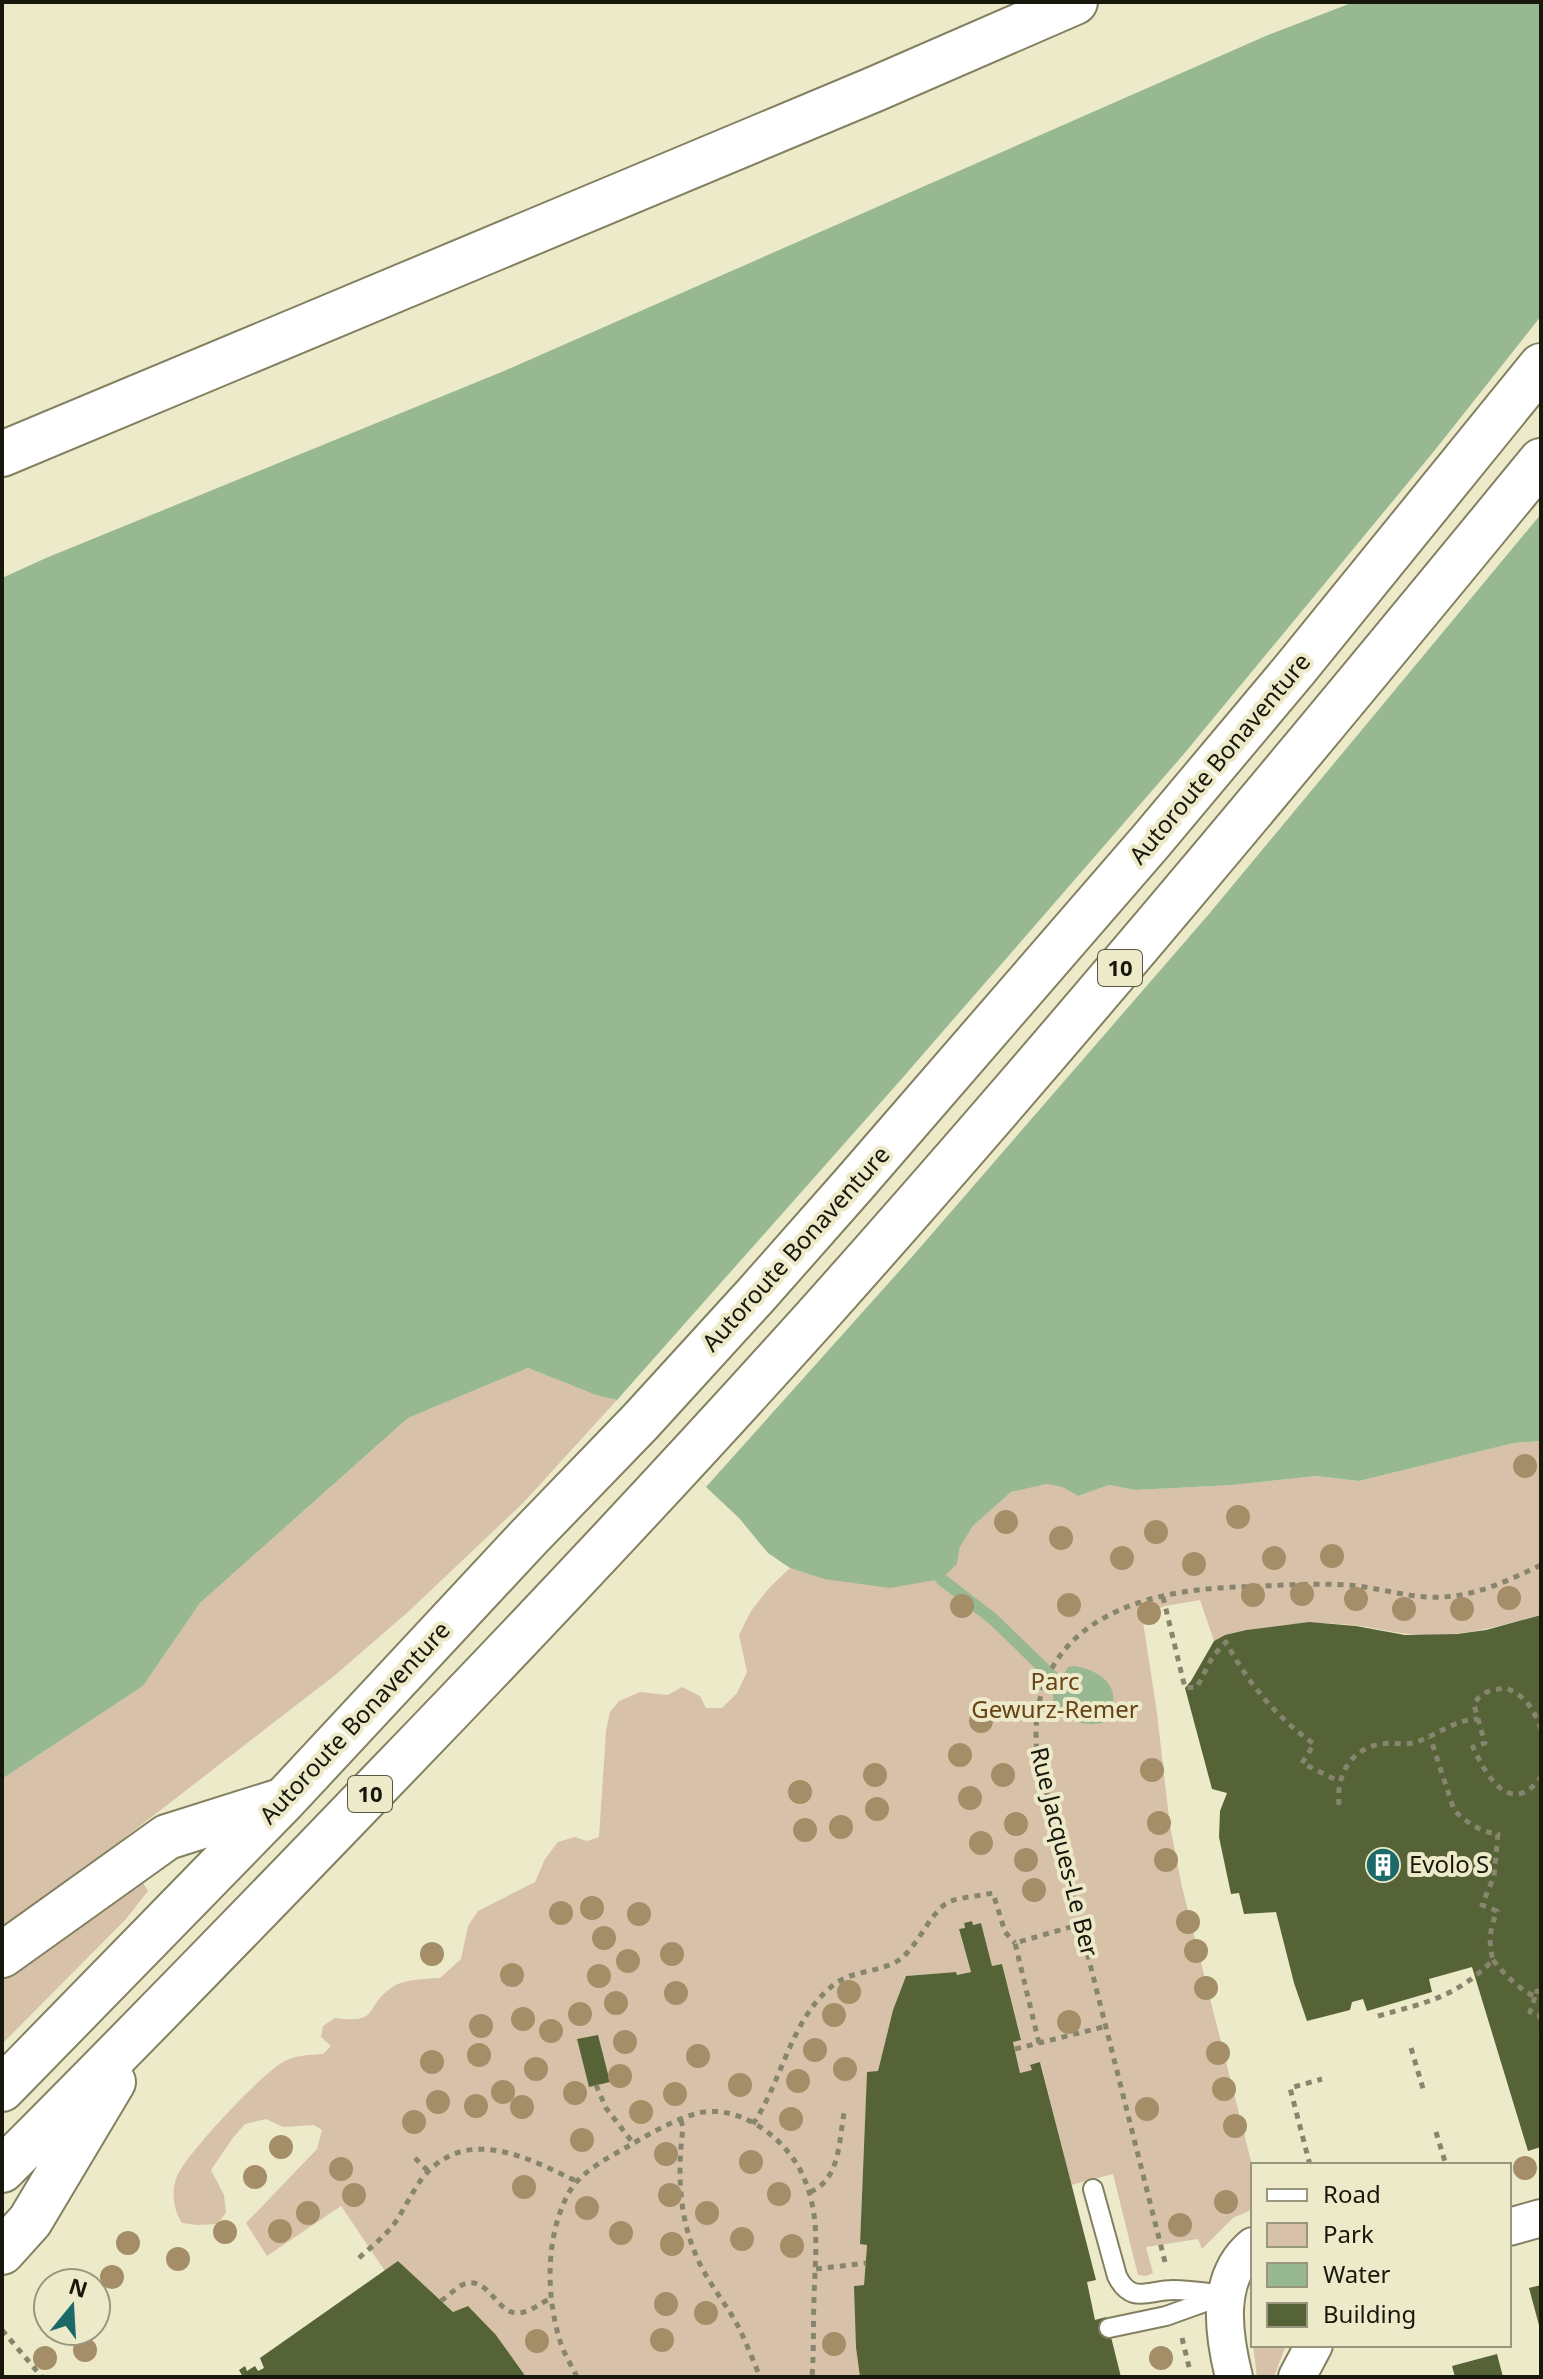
<svg xmlns="http://www.w3.org/2000/svg" width="1543" height="2379" font-family="'Noto Sans',sans-serif">
	<style>
		.green { fill: #d8c1a9 }
		.water { fill: #97b891 }
		.pier { fill: #edeac9 }
		.lines { fill: none; stroke-linecap: round; stroke-linejoin: round }
		.stream { stroke: #97b891; stroke-width: 12 }
		.building { fill: #566337 }
		.lane-casing { stroke: #828061; stroke-width: 22 }
		.street-casing { stroke: #828061; stroke-width: 40 }
		.highway-casing { stroke: #828061; stroke-width: 48 }
		.path { stroke: #87856e; stroke-width: 5; stroke-dasharray: 6 6; stroke-linecap: butt }
		.lane { stroke: #fff; stroke-width: 18 }
		.street { stroke: #fff; stroke-width: 36 }
		.highway { stroke: #fff; stroke-width: 44 }
		.tree { fill: #a48e67 }
		.labels { text-anchor: middle; stroke-width: 8; stroke-linejoin: round; paint-order: stroke }
		.shield { fill: #edeac9; stroke: #585644; stroke-width: 2 }
		.shield-label { font-size: 22px; font-weight: bold; fill: #18170b }
		.street-label { font-size: 24px; fill: #18170b; stroke: #edeac9 }
		.park-label { font-size: 24px; fill: #684317; stroke: #edeac9 }
		.poi-label { font-size: 24px; fill: #18170b; stroke: #edeac9; text-anchor: start }
	</style>
	<rect width="100%" height="100%" fill="#edeac9"/>
	<path class="green" d="M 528,1368 L 596,1395 L 617,1400 L 524,1502 L 408,1612 L 334,1676 L 61,1887 L 2,1929 L 2,1779 L 143,1686 L 200,1603 L 408,1418 Z
		M 1541,1441 L 1541,1615 C 1503,1625 1466,1636 1426,1635 C 1401,1635 1378,1628 1353,1625 C 1319,1622 1294,1623 1261,1628 C 1244,1630 1229,1632 1214,1641 L 1200,1600 L 1165,1606 L 1142,1615 L 1157,1713 L 1170,1826 L 1182,1887 L 1253,2169 L 1253,2209 L 1233,2218 L 1202,2249 L 1198,2239 L 1146,2247 L 1153,2273 L 1146,2276 L 1138,2275 L 1113,2174 L 1071,2185 L 1041,2063 L 1031,2065 L 1032,2070 L 1020,2073 L 1013,2042 L 1021,2039 L 1002,1964 L 992,1966 L 981,1924 L 973,1925 L 972,1921 L 964,1923 L 965,1928 L 959,1930 L 971,1972 L 957,1975 L 956,1972 L 906,1976 L 893,2010 L 878,2071 L 867,2073 L 860,2243 L 867,2245 L 864,2285 L 855,2286 L 860,2377 L 526,2377 L 496,2335 L 468,2306 L 453,2312 L 398,2261 L 385,2271 L 341,2206 L 267,2256 L 246,2223 L 317,2149 L 322,2130 L 314,2125 L 283,2127 L 266,2119 L 245,2124 L 232,2139 L 211,2170 L 224,2195 L 226,2213 L 217,2224 L 197,2225 L 182,2223 C 173,2209 171,2191 177,2176 C 187,2153 265,2069 287,2060 C 298,2055 311,2055 323,2054 L 331,2046 L 321,2037 L 323,2026 L 335,2018 C 381,2024 363,2008 391,1988 C 403,1979 425,1979 440,1978 L 461,1959 L 468,1926 L 478,1911 L 535,1882 L 545,1859 L 558,1842 L 575,1837 L 587,1841 L 599,1837 L 606,1731 L 610,1712 L 619,1701 L 640,1692 L 668,1695 L 682,1687 L 700,1696 L 706,1708 L 722,1708 L 737,1693 L 747,1672 L 739,1635 L 751,1611 L 769,1588 L 790,1568 L 824,1579 L 957,1564 L 960,1547 L 973,1526 L 1011,1492 L 1047,1484 L 1062,1487 L 1078,1496 L 1109,1485 L 1135,1490 L 1233,1485 L 1316,1476 L 1359,1481 L 1514,1443 Z
		M 142,1881 L 148,1891 L 126,1919 L 2,2044 L 2,1977 L 97,1909 Z
		M 1253,2345 L 1286,2345 L 1274,2377 L 1257,2377 Z"/>
	<path class="water" d="M 1354,2 L 1541,2 L 1541,1441 L 1514,1443 L 1359,1481 L 1316,1476 L 1233,1485 L 1135,1490 L 1109,1485 L 1078,1496 L 1062,1487 L 1047,1484 L 1011,1492 L 973,1526 L 960,1547 L 957,1564 L 941,1579 L 890,1588 L 824,1579 L 790,1568 L 768,1553 L 739,1518 L 706,1487 L 685,1462 L 617,1400 L 596,1395 L 528,1368 L 408,1418 L 200,1603 L 143,1686 L 2,1779 L 2,578 L 46,558 L 504,371 L 1268,35 Z
		M 1075,1666 C 1107,1672 1125,1692 1105,1722 C 1088,1728 1052,1720 1053,1696 C 1054,1687 1063,1675 1068,1667 Z"/>
	<path class="pier" d="M 1541,316 L 1541,514 L 1209,914 L 911,1258 L 706,1487 L 685,1462 L 617,1400 L 898,1083 L 1183,755 L 1435,450 Z"/>
	<g class="lines">
		<path class="stream" d="M 941,1579 L 993,1619 L 1059,1683"/>
	</g>
	<path class="building" d="M 1541,1615 L 1541,2147 L 1528,2151 L 1472,1967 L 1429,1979 L 1432,1992 L 1367,2011 L 1363,1999 L 1352,2002 L 1350,2010 L 1307,2021 L 1294,1983 L 1276,1912 L 1244,1914 L 1239,1893 L 1231,1894 L 1219,1837 L 1220,1811 L 1227,1793 L 1212,1789 L 1185,1688 L 1191,1681 L 1214,1641 L 1225,1635 L 1246,1630 L 1309,1622 L 1356,1626 L 1405,1635 L 1457,1634 L 1486,1630 Z
		M 972,1921 L 973,1925 L 981,1923 L 992,1966 L 1002,1964 L 1021,2040 L 1013,2042 L 1020,2073 L 1032,2070 L 1030,2065 L 1040,2062 L 1096,2280 L 1087,2282 L 1095,2320 L 1106,2317 L 1121,2377 L 860,2377 L 856,2347 L 854,2286 L 864,2285 L 867,2245 L 860,2244 L 867,2072 L 878,2071 L 893,2010 L 906,1976 L 956,1972 L 957,1975 L 971,1972 L 959,1929 L 965,1928 L 964,1923 Z
		M 598,2035 L 610,2082 L 589,2087 L 577,2039 Z
		M 398,2261 L 453,2312 L 468,2306 L 496,2335 L 526,2377 L 243,2377 L 239,2370 L 245,2366 L 247,2371 L 255,2366 L 258,2371 L 264,2368 L 260,2358 Z
		M 1541,2285 L 1541,2329 L 1540,2329 L 1529,2288 Z
		M 1497,2354 L 1503,2377 L 1455,2377 L 1452,2366 Z"/>
	<g class="lines">
		<g class="lane-casing">
			<path id="lane" d="M 1093,2189 L 1117,2276 C 1131,2305 1149,2290 1173,2290 C 1191,2290 1208,2293 1225,2295
				M 1109,2328 L 1166,2316 L 1219,2297"/>
		</g>
		<g class="street-casing">
			<path id="street" d="M 1509,2227 L 1541,2218
				M 1234,2377 C 1223,2333 1215,2278 1253,2246
				M 1297,2377 L 1314,2345"/>
		</g>
		<g class="highway-casing">
			<path id="highway" d="M 2,454 L 875,89 L 1075,2
				M 2,1955 L 167,1837 L 278,1802
				M 2,2089 L 284,1800 L 528,1538 L 641,1421 L 756,1295 L 854,1184 L 1151,841 L 1296,668 L 1541,366
				M 2,2170 C 130,2042 256,1912 382,1781 C 529,1629 674,1475 816,1317 C 1065,1038 1304,750 1541,461
				M 2,2252 L 30,2221 L 113,2082"/>
		</g>
		<path class="path" d="M 1163,1597 L 1185,1688 L 1197,1687 L 1213,1656 L 1226,1642 C 1248,1683 1276,1717 1314,1744 L 1302,1763 L 1338,1781
			M 1541,1729 C 1534,1710 1526,1696 1506,1688 C 1492,1690 1480,1691 1474,1705 L 1485,1743 L 1473,1747 C 1486,1776 1511,1818 1541,1777
			M 1339,1805 C 1336,1776 1350,1749 1381,1744 C 1391,1742 1402,1745 1413,1743 C 1427,1739 1439,1731 1453,1725 C 1461,1721 1469,1720 1478,1719
			M 1493,1960 C 1506,1976 1517,1987 1535,1997 L 1537,1991 L 1541,1992
			M 1535,1997 L 1530,2012 L 1539,2014 L 1541,2022
			M 1378,2016 C 1428,2002 1456,1997 1493,1960 C 1488,1942 1490,1928 1497,1911 L 1482,1905 L 1494,1876 L 1498,1834 C 1480,1832 1466,1822 1454,1810 L 1430,1737
			M 1541,2037 L 1541,2039
			M 1039,2043 L 1015,1943 L 1081,1924
			M 1411,2048 L 1424,2092
			M 1015,2049 L 1107,2026
			M 596,2085 L 606,2108 L 633,2143
			M 681,2120 L 683,2128 C 677,2174 679,2220 699,2262 C 710,2285 726,2304 738,2326 C 746,2342 753,2360 760,2377
			M 753,2124 C 783,2080 791,2016 836,1983 C 855,1970 881,1972 899,1960 C 919,1946 931,1909 951,1901 C 963,1897 979,1896 993,1893 L 1005,1932 L 1015,1943
			M 1436,2132 L 1446,2165
			M 415,2158 L 429,2172
			M 1310,2165 L 1290,2088 L 1322,2079
			M 810,2192 C 840,2180 839,2141 844,2113
			M 359,2258 C 371,2247 384,2237 394,2224 C 405,2209 412,2191 424,2176 C 468,2125 528,2158 578,2182
			M 1165,2262 L 1037,1753 C 1026,1643 1110,1598 1207,1589 C 1225,1587 1243,1587 1262,1586 C 1290,1585 1318,1583 1347,1585 C 1379,1587 1410,1599 1443,1597 C 1479,1595 1509,1580 1541,1565
			M 816,2269 L 866,2263
			M 441,2301 C 448,2296 455,2289 462,2285 C 487,2273 496,2312 516,2313 C 528,2314 541,2303 551,2298
			M 2,2330 L 42,2377
			M 1182,2338 L 1190,2371
			M 577,2377 C 572,2366 565,2356 561,2344 C 546,2298 545,2240 567,2196 C 578,2173 606,2159 627,2147 C 649,2134 673,2120 698,2113 C 741,2103 789,2141 804,2178 C 821,2218 815,2257 814,2298 C 813,2324 814,2351 812,2377"/>
		<use href="#lane" class="lane"/>
		<use href="#street" class="street"/>
		<use href="#highway" class="highway"/>
	</g>
	<g class="tree">
		<circle cx="1525" cy="1466" r="12"/>
		<circle cx="1238" cy="1517" r="12"/>
		<circle cx="1006" cy="1522" r="12"/>
		<circle cx="1156" cy="1532" r="12"/>
		<circle cx="1061" cy="1538" r="12"/>
		<circle cx="1332" cy="1556" r="12"/>
		<circle cx="1122" cy="1558" r="12"/>
		<circle cx="1274" cy="1558" r="12"/>
		<circle cx="1194" cy="1564" r="12"/>
		<circle cx="1302" cy="1594" r="12"/>
		<circle cx="1253" cy="1595" r="12"/>
		<circle cx="1509" cy="1598" r="12"/>
		<circle cx="1356" cy="1599" r="12"/>
		<circle cx="1069" cy="1605" r="12"/>
		<circle cx="962" cy="1606" r="12"/>
		<circle cx="1404" cy="1609" r="12"/>
		<circle cx="1462" cy="1609" r="12"/>
		<circle cx="1149" cy="1613" r="12"/>
		<circle cx="981" cy="1721" r="12"/>
		<circle cx="960" cy="1755" r="12"/>
		<circle cx="1152" cy="1770" r="12"/>
		<circle cx="875" cy="1775" r="12"/>
		<circle cx="1003" cy="1775" r="12"/>
		<circle cx="800" cy="1792" r="12"/>
		<circle cx="970" cy="1798" r="12"/>
		<circle cx="877" cy="1809" r="12"/>
		<circle cx="1159" cy="1823" r="12"/>
		<circle cx="1016" cy="1824" r="12"/>
		<circle cx="841" cy="1827" r="12"/>
		<circle cx="805" cy="1830" r="12"/>
		<circle cx="981" cy="1843" r="12"/>
		<circle cx="1026" cy="1860" r="12"/>
		<circle cx="1166" cy="1860" r="12"/>
		<circle cx="1034" cy="1890" r="12"/>
		<circle cx="592" cy="1908" r="12"/>
		<circle cx="561" cy="1913" r="12"/>
		<circle cx="639" cy="1914" r="12"/>
		<circle cx="1188" cy="1922" r="12"/>
		<circle cx="604" cy="1938" r="12"/>
		<circle cx="1196" cy="1951" r="12"/>
		<circle cx="432" cy="1954" r="12"/>
		<circle cx="672" cy="1954" r="12"/>
		<circle cx="628" cy="1961" r="12"/>
		<circle cx="512" cy="1975" r="12"/>
		<circle cx="599" cy="1976" r="12"/>
		<circle cx="1206" cy="1988" r="12"/>
		<circle cx="849" cy="1992" r="12"/>
		<circle cx="676" cy="1993" r="12"/>
		<circle cx="616" cy="2003" r="12"/>
		<circle cx="580" cy="2014" r="12"/>
		<circle cx="834" cy="2015" r="12"/>
		<circle cx="523" cy="2019" r="12"/>
		<circle cx="1069" cy="2022" r="12"/>
		<circle cx="481" cy="2026" r="12"/>
		<circle cx="551" cy="2031" r="12"/>
		<circle cx="625" cy="2042" r="12"/>
		<circle cx="815" cy="2050" r="12"/>
		<circle cx="1218" cy="2053" r="12"/>
		<circle cx="479" cy="2055" r="12"/>
		<circle cx="698" cy="2056" r="12"/>
		<circle cx="432" cy="2062" r="12"/>
		<circle cx="536" cy="2069" r="12"/>
		<circle cx="845" cy="2069" r="12"/>
		<circle cx="620" cy="2076" r="12"/>
		<circle cx="798" cy="2081" r="12"/>
		<circle cx="740" cy="2085" r="12"/>
		<circle cx="1224" cy="2089" r="12"/>
		<circle cx="503" cy="2092" r="12"/>
		<circle cx="575" cy="2093" r="12"/>
		<circle cx="675" cy="2094" r="12"/>
		<circle cx="438" cy="2102" r="12"/>
		<circle cx="476" cy="2106" r="12"/>
		<circle cx="522" cy="2107" r="12"/>
		<circle cx="1147" cy="2109" r="12"/>
		<circle cx="641" cy="2112" r="12"/>
		<circle cx="791" cy="2119" r="12"/>
		<circle cx="414" cy="2122" r="12"/>
		<circle cx="1235" cy="2126" r="12"/>
		<circle cx="582" cy="2140" r="12"/>
		<circle cx="281" cy="2147" r="12"/>
		<circle cx="666" cy="2154" r="12"/>
		<circle cx="751" cy="2162" r="12"/>
		<circle cx="1525" cy="2168" r="12"/>
		<circle cx="341" cy="2169" r="12"/>
		<circle cx="255" cy="2177" r="12"/>
		<circle cx="524" cy="2187" r="12"/>
		<circle cx="779" cy="2194" r="12"/>
		<circle cx="354" cy="2195" r="12"/>
		<circle cx="670" cy="2195" r="12"/>
		<circle cx="1226" cy="2202" r="12"/>
		<circle cx="587" cy="2208" r="12"/>
		<circle cx="308" cy="2213" r="12"/>
		<circle cx="707" cy="2213" r="12"/>
		<circle cx="1180" cy="2225" r="12"/>
		<circle cx="280" cy="2231" r="12"/>
		<circle cx="225" cy="2232" r="12"/>
		<circle cx="621" cy="2233" r="12"/>
		<circle cx="742" cy="2239" r="12"/>
		<circle cx="128" cy="2243" r="12"/>
		<circle cx="672" cy="2244" r="12"/>
		<circle cx="792" cy="2246" r="12"/>
		<circle cx="178" cy="2259" r="12"/>
		<circle cx="112" cy="2277" r="12"/>
		<circle cx="666" cy="2304" r="12"/>
		<circle cx="706" cy="2313" r="12"/>
		<circle cx="662" cy="2340" r="12"/>
		<circle cx="537" cy="2341" r="12"/>
		<circle cx="834" cy="2344" r="12"/>
		<circle cx="85" cy="2350" r="12"/>
		<circle cx="45" cy="2358" r="12"/>
		<circle cx="1161" cy="2358" r="12"/>
	</g>
	<defs>
		<g id="building-disc" transform="scale(1.8)"><circle r="9.5" fill="#1c6969" stroke="#edeac9"/><path d="M-4-6H4V6H1V3H-1V6H-4ZM-2.5-4.3h1.7v1.8h-1.7ZM.8-4.3h1.7v1.8H.8ZM-2.5-1h1.7V.8h-1.7ZM.8-1h1.7V.8H.8Z" fill="#fff"/></g>
	</defs>
	<g fill-rule="evenodd">
		<use href="#building-disc" x="1383" y="1865"/>
	</g>
	<g class="labels">
		<g class="shield">
			<rect x="1098" y="950" width="44" height="36" rx="6"/>
			<rect x="348" y="1776" width="44" height="36" rx="6"/>
		</g>
		<g class="shield-label">
			<text x="1120" y="976">10</text>
			<text x="370" y="1802">10</text>
		</g>
		<g class="street-label">
			<text transform="translate(1220 759) rotate(-50)" y="8">Autoroute Bonaventure</text>
			<text transform="translate(796 1249) rotate(-48)" y="8">Autoroute Bonaventure</text>
			<text transform="translate(355 1723) rotate(-47)" y="8">Autoroute Bonaventure</text>
			<text transform="translate(1064 1852) rotate(76)" y="8">Rue Jacques-Le Ber</text>
		</g>
		<g class="park-label">
			<text x="1055" y="1690">Parc<tspan x="1055" dy="28">Gewurz-Remer</tspan></text>
		</g>
		<g class="poi-label">
			<text x="1409" y="1873">Evolo S</text>
		</g>
	</g>
	<rect width="1543" height="2379" fill="none" stroke="#18170b" stroke-width="8"/>
	<rect x="1251" y="2163" width="260" height="184" fill="#edeac9" stroke="#98967d" stroke-width="2"/>
	<rect x="1267" y="2189" width="40" height="12" fill="#ffffff" stroke="#98967d" stroke-width="2"/>
	<text x="1323" y="2203" font-size="24" fill="#18170b">Road</text>
	<rect x="1267" y="2223" width="40" height="24" fill="#d8c1a9" stroke="#98967d" stroke-width="2"/>
	<text x="1323" y="2243" font-size="24" fill="#18170b">Park</text>
	<rect x="1267" y="2263" width="40" height="24" fill="#97b891" stroke="#98967d" stroke-width="2"/>
	<text x="1323" y="2283" font-size="24" fill="#18170b">Water</text>
	<rect x="1267" y="2303" width="40" height="24" fill="#566337" stroke="#98967d" stroke-width="2"/>
	<text x="1323" y="2323" font-size="24" fill="#18170b">Building</text>
	<g transform="translate(72 2307) rotate(18)"><circle r="38" fill="#edeac9" stroke="#98967d" stroke-width="2"/>
	<path d="M0-6L14 30L0 20L-14 30Z" fill="#1c6969"/>
	<text y="-12" font-size="22" font-weight="bold" text-anchor="middle" fill="#18170b">N</text>
	</g>
</svg>
